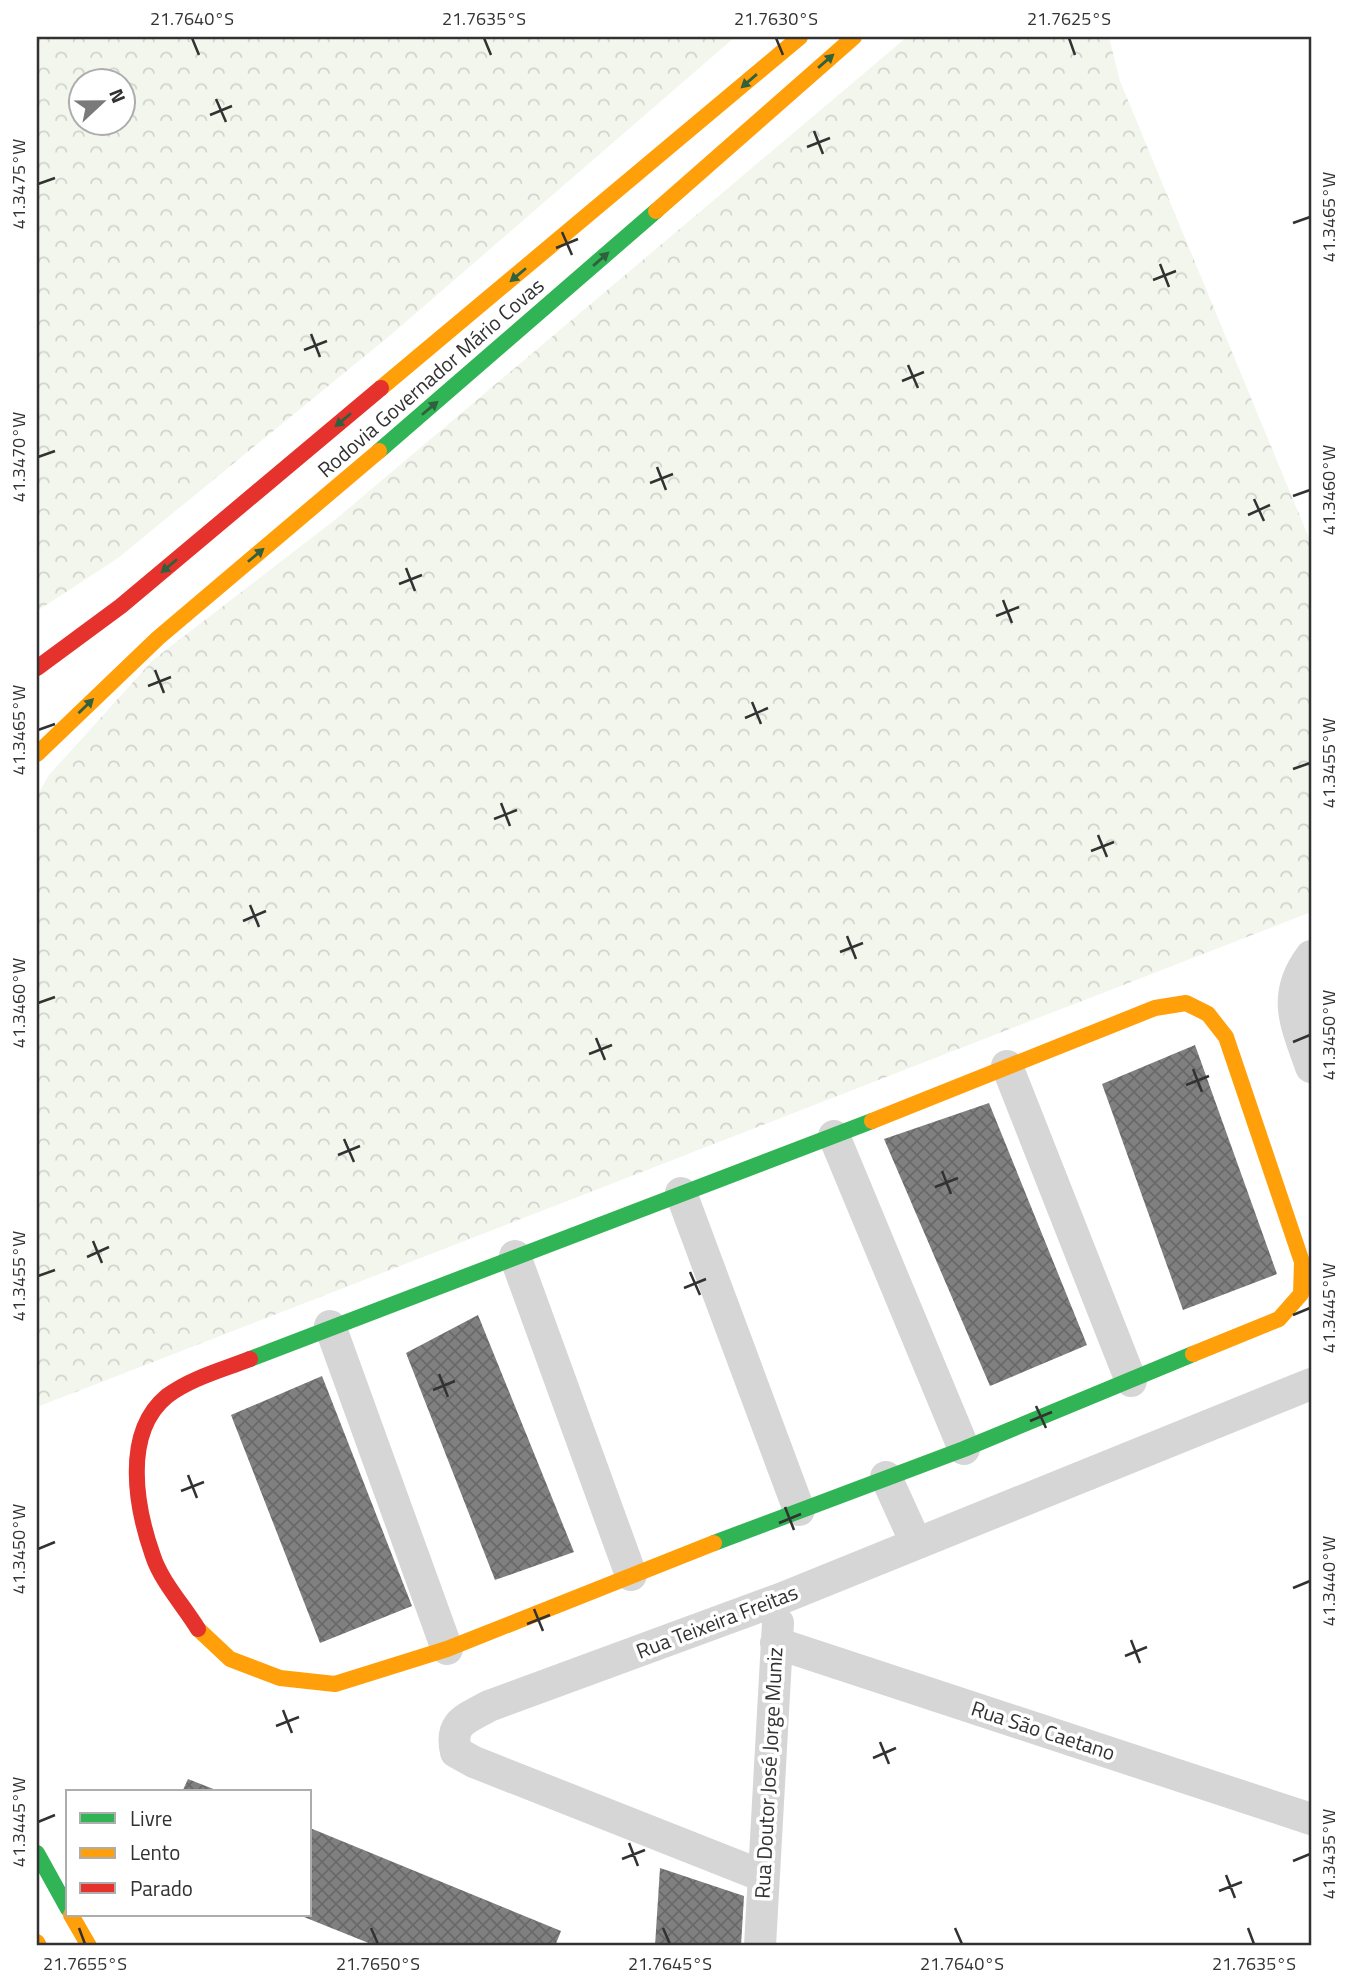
<svg xmlns="http://www.w3.org/2000/svg" width="1348" height="1983" font-family="'Titillium Web',sans-serif">
	<style>
		.forest { fill: url(#forest-crowns); fill-rule: evenodd }
		.building { fill: url(#building-cross-hatch) }
		.lines { fill: none; stroke-linecap: round; stroke-linejoin: round }
		.street { stroke: #d6d6d6; stroke-width: 32 }
		.fast { stroke: #30b455; stroke-width: 16 }
		.slow { stroke: #ff9f0a; stroke-width: 16 }
		.jam { stroke: #e5322d; stroke-width: 16 }
		.oneway { fill: #31603e }
		.ticks { fill: none; stroke: #323232; stroke-width: 2.5 }
		.labels { text-anchor: middle; stroke-width: 7; stroke-linejoin: round; paint-order: stroke }
		.street-label { font-size: 21px; fill: #323232; stroke: #fff }
		.neatline { fill: none; stroke: #323232; stroke-width: 2.5 }
		.ticks-label { font-size: 18px; text-anchor: middle; fill: #323232 }
	</style>
	<defs>
		<pattern id="forest-crowns" width="20" height="18" patternUnits="userSpaceOnUse" patternTransform="scale(1.75)"><rect width="20" height="18" fill="#f3f6ed"/><path d="M2 6a3 3 0 1 1 6 0M12 15a3 3 0 1 1 6 0" fill="none" stroke="#d1d3cc"/></pattern>
		<pattern id="building-cross-hatch" width="8" height="8" patternUnits="userSpaceOnUse" patternTransform="scale(1.75)"><rect width="8" height="8" fill="#808080"/><path d="M0 0l8 8M0 8l8-8" fill="none" stroke="#696969"/></pattern>
	</defs>
	<rect width="100%" height="100%" fill="#fff"/>
	<path class="forest" d="M 37,37 L 735,37 L 393,333 L 118,558 L 37,611 ZM 80,80 L 122,80 L 122,122 L 80,122 Z
		M 907,37 L 1109,37 L 1120,81 L 1311,543 L 1311,912 L 37,1407 L 37,796 L 49,775 L 153,660 L 336,519 Z"/>
	<path class="building" d="M 1195,1045 L 1277,1274 L 1183,1310 L 1102,1084 Z
		M 989,1103 L 1087,1345 L 990,1386 L 884,1139 Z
		M 478,1315 L 574,1552 L 495,1580 L 406,1353 Z
		M 322,1376 L 412,1606 L 320,1643 L 231,1415 Z
		M 188,1779 L 221,1792 L 182,1792 Z
		M 310,1828 L 561,1931 L 555,1946 L 376,1946 L 299,1915 L 310,1915 Z
		M 660,1868 L 744,1896 L 741,1946 L 655,1946 Z"/>
	<g class="lines">
		<path class="street" d="M 1311,956 C 1281,996 1296,1024 1311,1067
			M 1007,1066 L 1131,1381
			M 834,1136 L 964,1449
			M 681,1193 L 799,1510
			M 515,1256 L 631,1575
			M 330,1326 L 447,1649
			M 886,1477 L 916,1543
			M 776,1643 L 1311,1819
			M 763,1876 L 474,1762 L 456,1752 C 449,1722 466,1719 489,1706 L 780,1599 L 1311,1384
			M 760,1946 L 778,1623"/>
		<path class="fast" d="M 379,451 L 656,211
			M 250,1359 L 872,1121
			M 714,1543 L 964,1449 L 1193,1354
			M 37,1853 L 68,1909"/>
		<path class="slow" d="M 656,211 L 854,37
			M 381,388 L 800,37
			M 37,754 L 158,638 L 379,451
			M 1186,1003 L 1208,1014 L 1226,1037 L 1302,1262 L 1301,1294 L 1279,1319 L 1193,1354
			M 872,1121 L 1155,1008 L 1186,1003
			M 198,1629 L 230,1659 L 280,1678 L 335,1684 L 447,1649 L 714,1543
			M 71,1915 L 89,1946
			M 37,1942 L 39,1946"/>
		<path class="jam" d="M 37,668 L 121,606 L 381,388
			M 198,1629 C 184,1606 161,1581 153,1556 C 136,1508 122,1433 167,1396 C 191,1378 222,1370 250,1359"/>
	</g>
	<defs><path id="oneway-solid" d="M-6-.8H1V-3.2L6.5 0L1 3.2V.8H-6Z" transform="scale(1.75)"/></defs>
	<g class="oneway">
		<use href="#oneway-solid" transform="translate(826 61) rotate(-41)"/>
		<use href="#oneway-solid" transform="translate(749 81) rotate(139)"/>
		<use href="#oneway-solid" transform="translate(601 259) rotate(-41)"/>
		<use href="#oneway-solid" transform="translate(518 275) rotate(140)"/>
		<use href="#oneway-solid" transform="translate(430 408) rotate(-40)"/>
		<use href="#oneway-solid" transform="translate(343 420) rotate(140)"/>
		<use href="#oneway-solid" transform="translate(256 555) rotate(-40)"/>
		<use href="#oneway-solid" transform="translate(169 566) rotate(140)"/>
		<use href="#oneway-solid" transform="translate(86 706) rotate(-44)"/>
	</g>
	<path class="ticks" d="M 192,38 L 199,55M 484,38 L 491,55M 776,38 L 783,55M 1069,38 L 1075,55M 216,99 L 226,122M 210,115 L 232,106M 814,131 L 823,154M 807,147 L 830,138M 38,184 L 55,178M 1293,223 L 1310,217M 562,232 L 572,255M 556,248 L 578,239M 1160,264 L 1169,287M 1153,280 L 1176,271M 311,334 L 320,357M 304,350 L 327,341M 908,365 L 918,388M 902,381 L 924,372M 38,457 L 55,451M 657,467 L 666,490M 650,483 L 673,474M 1293,496 L 1310,490M 1254,499 L 1264,521M 1248,515 L 1270,505M 406,568 L 415,591M 399,584 L 422,575M 1003,600 L 1012,623M 996,616 L 1019,607M 155,670 L 164,693M 148,686 L 171,677M 752,702 L 761,724M 745,718 L 768,708M 38,730 L 55,724M 1293,769 L 1310,763M 501,803 L 510,826M 494,819 L 517,810M 1098,835 L 1107,857M 1091,851 L 1114,842M 250,905 L 259,927M 243,921 L 266,911M 847,936 L 856,959M 840,952 L 863,943M 38,1003 L 55,997M 596,1038 L 605,1060M 1293,1042 L 1310,1035M 589,1054 L 612,1045M 1193,1069 L 1202,1092M 1186,1085 L 1209,1076M 344,1139 L 354,1162M 338,1155 L 360,1146M 942,1171 L 951,1194M 935,1187 L 958,1178M 93,1241 L 102,1263M 87,1257 L 109,1247M 690,1272 L 700,1295M 38,1276 L 55,1270M 684,1288 L 706,1279M 1293,1315 L 1310,1308M 439,1374 L 448,1397M 433,1390 L 455,1381M 1036,1406 L 1046,1428M 1030,1421 L 1052,1412M 188,1475 L 197,1498M 181,1491 L 204,1482M 785,1507 L 794,1530M 779,1523 L 801,1514M 38,1549 L 55,1542M 1293,1588 L 1310,1581M 534,1609 L 543,1631M 527,1624 L 550,1615M 1131,1640 L 1140,1663M 1125,1656 L 1147,1647M 283,1710 L 292,1733M 276,1726 L 299,1717M 880,1742 L 889,1764M 873,1758 L 896,1748M 38,1822 L 55,1815M 629,1843 L 638,1866M 622,1859 L 645,1850M 1293,1861 L 1310,1854M 1226,1875 L 1235,1898M 1219,1891 L 1242,1882M 79,1928 L 85,1944M 371,1928 L 378,1944M 663,1928 L 670,1944M 955,1928 L 962,1944M 1248,1928 L 1254,1944"/>
	<g class="labels">
		<g class="street-label">
			<text transform="translate(431 378) rotate(-41)" y="7">Rodovia Governador Mário Covas</text>
			<text transform="translate(717 1622) rotate(-21)" y="7">Rua Teixeira Freitas</text>
			<text transform="translate(1043 1731) rotate(18)" y="7">Rua São Caetano</text>
			<text transform="translate(769 1773) rotate(-87)" y="7">Rua Doutor José Jorge Muniz</text>
		</g>
	</g>
	<rect width="1348" height="1983" fill="none" stroke="#ffffff" stroke-width="77"/>
	<rect x="66" y="1790" width="245" height="126" fill="#ffffff" stroke="#adadad" stroke-width="2"/>
	<rect x="80" y="1813" width="35" height="10" fill="#30b455" stroke="#adadad" stroke-width="2"/>
	<text x="130" y="1826" font-size="21" fill="#323232">Livre</text>
	<rect x="80" y="1848" width="35" height="10" fill="#ff9f0a" stroke="#adadad" stroke-width="2"/>
	<text x="130" y="1860" font-size="21" fill="#323232">Lento</text>
	<rect x="80" y="1883" width="35" height="10" fill="#e5322d" stroke="#adadad" stroke-width="2"/>
	<text x="130" y="1896" font-size="21" fill="#323232">Parado</text>
	<g transform="translate(102 102) rotate(68)"><circle r="33" fill="#ffffff" stroke="#adadad" stroke-width="2"/>
	<path d="M0-5L12 26L0 18L-12 26Z" fill="#7a7a7a"/>
	<text y="-10" font-size="19" font-weight="bold" text-anchor="middle" fill="#323232">N</text>
	</g>
	<rect x="38" y="38" width="1272" height="1906" class="neatline"/>
	<g class="ticks-label">
		<text x="192" y="25">21.7640°S</text>
		<text x="484" y="25">21.7635°S</text>
		<text x="776" y="25">21.7630°S</text>
		<text x="1069" y="25">21.7625°S</text>
		<text transform="translate(19 184) rotate(-90)" y="6">41.3475°W</text>
		<text transform="translate(1329 217) rotate(-90)" y="6">41.3465°W</text>
		<text transform="translate(19 457) rotate(-90)" y="6">41.3470°W</text>
		<text transform="translate(1329 490) rotate(-90)" y="6">41.3460°W</text>
		<text transform="translate(19 730) rotate(-90)" y="6">41.3465°W</text>
		<text transform="translate(1329 763) rotate(-90)" y="6">41.3455°W</text>
		<text transform="translate(19 1003) rotate(-90)" y="6">41.3460°W</text>
		<text transform="translate(1329 1035) rotate(-90)" y="6">41.3450°W</text>
		<text transform="translate(19 1276) rotate(-90)" y="6">41.3455°W</text>
		<text transform="translate(1329 1308) rotate(-90)" y="6">41.3445°W</text>
		<text transform="translate(19 1549) rotate(-90)" y="6">41.3450°W</text>
		<text transform="translate(1329 1581) rotate(-90)" y="6">41.3440°W</text>
		<text transform="translate(19 1822) rotate(-90)" y="6">41.3445°W</text>
		<text transform="translate(1329 1854) rotate(-90)" y="6">41.3435°W</text>
		<text x="85" y="1970">21.7655°S</text>
		<text x="378" y="1970">21.7650°S</text>
		<text x="670" y="1970">21.7645°S</text>
		<text x="962" y="1970">21.7640°S</text>
		<text x="1254" y="1970">21.7635°S</text>
	</g>
</svg>
